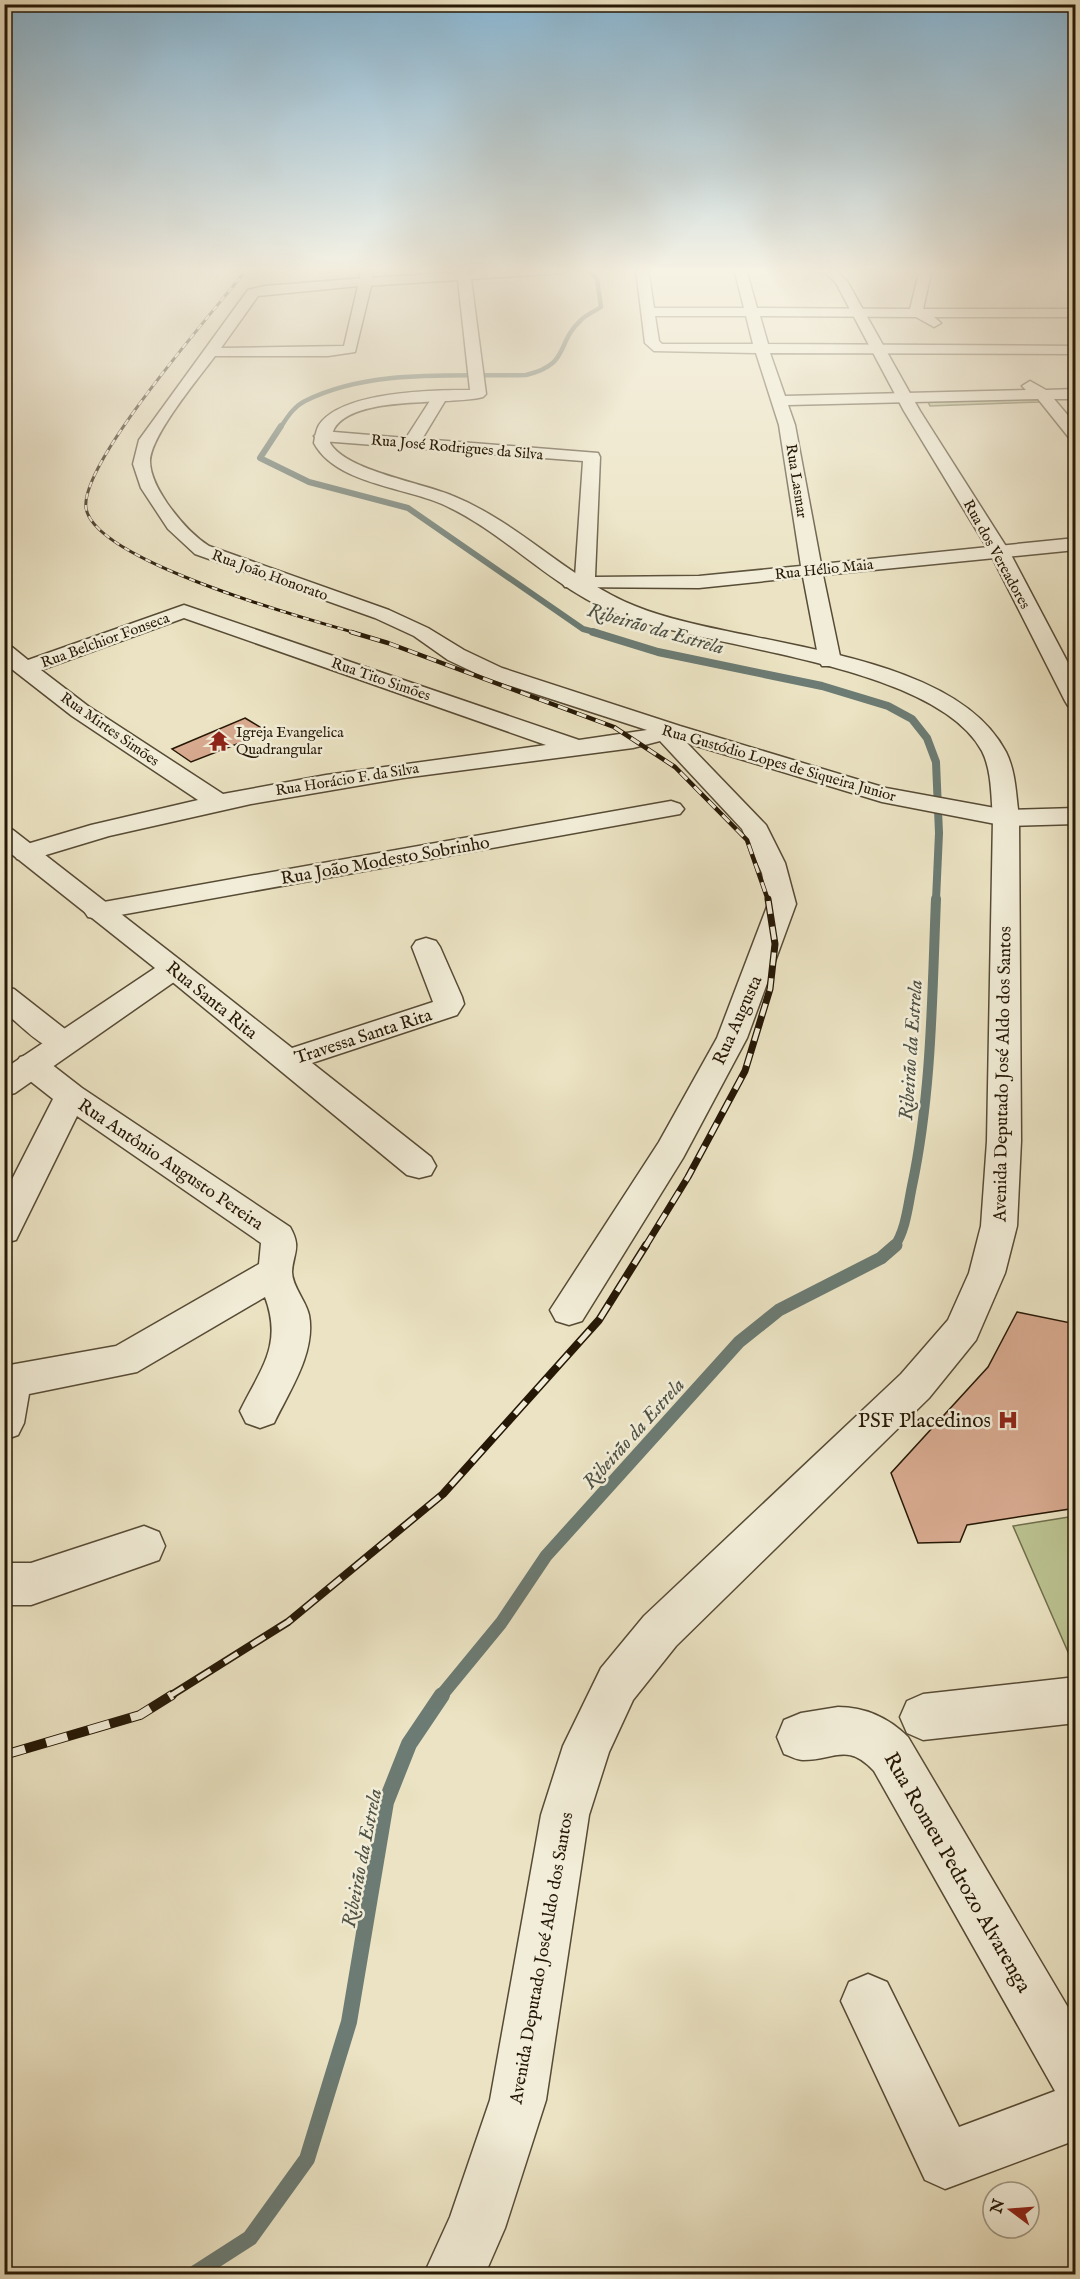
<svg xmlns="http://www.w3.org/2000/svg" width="1080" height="2279" font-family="'IM FELL English',serif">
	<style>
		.green { fill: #bbc391; stroke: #706e4c; stroke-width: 1.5 }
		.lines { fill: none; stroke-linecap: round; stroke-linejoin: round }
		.stream-far5 { stroke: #6c7b73; stroke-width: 4.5 }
		.stream-far4 { stroke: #6c7b73; stroke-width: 6 }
		.stream-far3 { stroke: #6c7b73; stroke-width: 8 }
		.stream-far2 { stroke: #6c7b73; stroke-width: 10 }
		.stream-far1 { stroke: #6c7b73; stroke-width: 13 }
		.stream { stroke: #6c7b73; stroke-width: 16 }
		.building { fill: #d8aa90; stroke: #261806; stroke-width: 1.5 }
		.minor-casing { stroke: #574b35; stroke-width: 3 }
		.tertiary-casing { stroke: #574b35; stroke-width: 3 }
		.minor { fill: #f2edd8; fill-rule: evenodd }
		.tertiary { fill: #f2edd8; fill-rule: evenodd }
		.rail-far4-casing { stroke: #261806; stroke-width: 3 }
		.rail-far3-casing { stroke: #261806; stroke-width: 4.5 }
		.rail-far2-casing { stroke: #261806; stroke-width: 7 }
		.rail-far1-casing { stroke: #261806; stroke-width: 8 }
		.rail-casing { stroke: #261806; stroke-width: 10 }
		.rail-far4 { stroke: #f2edd8; stroke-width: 2; stroke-dasharray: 6; stroke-linecap: butt }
		.rail-far3 { stroke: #f2edd8; stroke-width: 3; stroke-dasharray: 10; stroke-linecap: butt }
		.rail-far2 { stroke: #f2edd8; stroke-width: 4.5; stroke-dasharray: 13; stroke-linecap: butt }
		.rail-far1 { stroke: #f2edd8; stroke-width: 5; stroke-dasharray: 16; stroke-linecap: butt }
		.rail { stroke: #f2edd8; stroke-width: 8; stroke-dasharray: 22; stroke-linecap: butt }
		.labels { text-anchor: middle; stroke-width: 5; stroke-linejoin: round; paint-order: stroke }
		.far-street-label { font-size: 15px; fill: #261806; stroke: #f2edd8 }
		.far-poi-label { font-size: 15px; fill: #261806; stroke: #f2edd8; text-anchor: start }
		.street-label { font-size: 18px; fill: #261806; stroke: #f2edd8 }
		.water-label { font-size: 20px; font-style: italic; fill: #4f5246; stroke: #f2edd8 }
		.near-poi-label { font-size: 21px; fill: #261806; stroke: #f2edd8; text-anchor: end }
		.near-street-label { font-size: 21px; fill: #261806; stroke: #f2edd8 }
	</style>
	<rect width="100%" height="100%" fill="#ebe3c3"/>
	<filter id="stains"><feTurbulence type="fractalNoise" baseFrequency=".00333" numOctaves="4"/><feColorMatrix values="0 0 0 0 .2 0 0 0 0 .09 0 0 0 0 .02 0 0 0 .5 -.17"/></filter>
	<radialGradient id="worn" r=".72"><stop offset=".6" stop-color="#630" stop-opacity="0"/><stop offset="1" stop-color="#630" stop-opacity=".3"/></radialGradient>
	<path class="green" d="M 1035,396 L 1040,402 L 930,406 L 926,398 Z
		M 1075,1516 L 1076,1516 L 1075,1668 L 1013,1526 Z"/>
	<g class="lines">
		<path class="stream-far5" d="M 280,428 C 287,418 293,407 305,401 C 371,368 454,377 526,375 C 571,364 555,344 581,320 C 586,315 595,311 601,307 L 597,279 L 587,269"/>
		<path class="stream-far4" d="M 281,426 L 260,458 L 309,482 L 408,508 L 583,629 L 598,633"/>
		<path class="stream-far3" d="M 593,632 L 658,652 L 822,686 L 888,706 L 912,719 L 927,738 L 936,762 L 939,833 L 936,900"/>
		<path class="stream-far2" d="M 894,1247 C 906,1230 908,1205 912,1186 C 932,1091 932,995 936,899"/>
		<path class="stream-far1" d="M 441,1696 L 501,1623 L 546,1556 L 739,1342 L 779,1310 L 881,1258 L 896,1245"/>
		<path class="stream" d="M 194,2274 L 250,2238 L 307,2159 L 349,2022 L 386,1802 L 409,1744 L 442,1695"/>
	</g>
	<path class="building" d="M 245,718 L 268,732 L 191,762 L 172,749 Z
		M 1017,1312 L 1076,1324 L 1076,1508 L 967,1525 L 960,1542 L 918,1543 L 891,1473 L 988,1367 Z"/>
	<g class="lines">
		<g class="minor-casing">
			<path id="minor" d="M 636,269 L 648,269 L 654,308 L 744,308 L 734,269 L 746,269 L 757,308 L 910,309 L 920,269 L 932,269 L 923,309 L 1076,309 L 1076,317 L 934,317 L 941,323 L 934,327 L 916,317 L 760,316 L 768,344 L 1076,346 L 1076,354 L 770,353 L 785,396 L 1026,390 L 1022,386 L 1030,381 L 1046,390 L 1076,389 L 1076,399 L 1054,399 L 1076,425 L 1076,441 L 1070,439 L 1038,399 L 788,405 L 795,425 L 821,564 L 1076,538 L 1076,550 L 823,575 L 841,661 L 838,666 L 822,666 L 819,661 L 803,577 L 699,588 L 565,587 L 562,583 L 565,579 L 575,577 L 583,461 L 322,441 L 314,436 L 322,431 L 406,438 L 435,393 L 445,393 L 448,396 L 422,439 L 598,453 L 600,457 L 595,577 L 699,576 L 801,566 L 779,425 L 756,353 L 654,351 L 645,343 ZM 655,316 L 746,316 L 753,344 L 662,344 L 659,341 Z
				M 366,278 L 372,282 L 355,352 L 328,356 L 215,356 C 198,379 151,435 150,461 C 150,476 159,491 167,503 C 179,520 192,535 209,546 L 389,610 L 428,628 L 464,650 L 502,668 L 680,726 L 886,788 L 1006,810 L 1076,808 L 1076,824 L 1006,826 L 882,802 L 687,743 L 766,825 L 785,863 L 796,904 L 747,1038 L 683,1158 L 582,1321 L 569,1325 L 556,1321 L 550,1310 L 659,1142 L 717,1038 L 768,904 L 762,873 L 742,829 L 660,741 L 633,748 L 403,778 L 251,804 L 109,836 L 26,861 L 17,859 L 13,853 L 17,847 L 91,825 L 198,800 L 72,716 L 4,663 L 4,646 L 12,647 L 28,660 L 184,605 L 579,740 L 647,730 L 486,678 L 448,660 L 414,636 L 375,618 L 195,554 L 168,529 L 141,488 L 133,464 L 139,440 L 248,290 L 265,286 ZM 358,286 L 344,346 L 221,348 L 258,296 ZM 184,618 L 546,745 L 326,775 L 223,794 L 88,706 L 41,670 Z
				M 671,801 L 680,804 L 684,809 L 680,814 L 98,919 L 88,917 L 84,911 L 88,905 L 98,903 Z
				M 426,938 L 436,941 L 440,947 L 462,997 L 464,1004 L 457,1015 L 312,1063 L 431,1157 L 436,1166 L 431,1175 L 419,1178 L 407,1175 L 164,975 L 160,969 L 164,963 L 174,960 L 184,963 L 292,1048 L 433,1002 L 412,947 L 416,941 Z
				M 4,987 L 14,989 L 74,1036 L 78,1043 L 74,1050 C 48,1058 24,1027 4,1012 Z
				M 31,1054 L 42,1057 L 82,1088 L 290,1227 C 302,1248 293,1253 292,1272 C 292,1286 306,1301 309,1315 C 316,1352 290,1390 274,1423 L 260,1428 L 246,1423 L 240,1411 C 261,1368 283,1345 265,1297 L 137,1372 L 29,1394 L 24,1423 L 18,1435 L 4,1440 L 4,1366 L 116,1346 L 259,1264 L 261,1243 L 77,1116 L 16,1240 L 4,1243 L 4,1195 L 53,1099 L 20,1073 L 15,1065 L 20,1057 Z
				M 144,1526 L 159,1532 L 165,1546 L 159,1560 L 31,1605 L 4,1605 L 4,1563 L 31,1563 Z
				M 1076,1677 L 1076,1723 L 923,1740 L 907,1733 L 900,1717 L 907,1701 L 923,1694 Z
				M 838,1707 C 865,1707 889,1718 908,1737 L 1076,2021 L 1076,2140 L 945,2189 L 925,2180 L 841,2001 L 849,1982 L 868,1974 L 887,1982 L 959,2127 L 1055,2091 L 874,1771 C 847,1742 835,1760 803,1760 C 797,1760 790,1756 784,1754 L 777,1737 L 784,1720 L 801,1713 Z"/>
		</g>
		<g class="tertiary-casing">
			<path id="tertiary" d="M 360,269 L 372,269 L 372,278 L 508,269 L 570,269 L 564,273 L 471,279 L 486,394 L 483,397 C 450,406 354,394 334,429 C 332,433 331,439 330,443 C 346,471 424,483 453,496 C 520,523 568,579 635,606 C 734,647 951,646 1006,752 C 1016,772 1016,796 1019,818 L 1021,1141 L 1017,1226 L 1005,1273 L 976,1340 L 929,1398 L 676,1646 L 633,1700 L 609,1752 L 589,1815 L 546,2100 L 505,2228 L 485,2274 L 424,2274 L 450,2217 L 490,2100 L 541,1815 L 563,1746 L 601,1668 L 644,1616 L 901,1374 L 948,1320 L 969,1273 L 981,1226 L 987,1141 L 993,818 C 991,796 992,771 982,751 C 935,664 712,649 623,616 C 555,592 507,533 442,504 C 403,487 335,483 314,443 C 315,437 316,430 319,425 C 342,391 433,390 470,390 L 458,280 L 366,286 L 360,282 Z
				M 821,269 L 834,269 L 847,281 L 920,411 L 1009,551 L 1076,678 L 1076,708 L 1068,706 L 1065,701 L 989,551 L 904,411 L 836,283 Z
				M 4,827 L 13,830 L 184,963 L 188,969 L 184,975 L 15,1093 L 4,1096 L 4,1069 L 155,968 L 4,848 Z"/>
		</g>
		<use href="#minor" class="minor"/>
		<use href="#tertiary" class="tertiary"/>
		<g class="rail-far4-casing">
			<path id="rail-far4" d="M 247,269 C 215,310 80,462 86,508 C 94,561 307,619 356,633"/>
		</g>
		<g class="rail-far3-casing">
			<path id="rail-far3" d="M 351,632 L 388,643 L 614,727 L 675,767 L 747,840 L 768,900"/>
		</g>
		<g class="rail-far2-casing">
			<path id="rail-far2" d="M 645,1247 L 688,1177 L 745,1071 L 770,989 L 775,944 L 768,899"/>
		</g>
		<g class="rail-far1-casing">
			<path id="rail-far1" d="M 170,1696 L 288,1622 L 443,1494 L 599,1320 L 646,1245"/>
		</g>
		<g class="rail-casing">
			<path id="rail" d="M 4,1755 L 140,1715 L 172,1695"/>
		</g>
		<use href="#rail-far4" class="rail-far4"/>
		<use href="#rail-far3" class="rail-far3"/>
		<use href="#rail-far2" class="rail-far2"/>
		<use href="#rail-far1" class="rail-far1"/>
		<use href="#rail" class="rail"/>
	</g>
	<linearGradient id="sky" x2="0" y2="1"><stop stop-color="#89b8d6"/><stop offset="0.46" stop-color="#f6f2e4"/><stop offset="1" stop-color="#f6f2e4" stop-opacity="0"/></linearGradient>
	<rect width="1080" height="588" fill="url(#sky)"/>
	<defs>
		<g id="temple-bare" transform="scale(1.62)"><path d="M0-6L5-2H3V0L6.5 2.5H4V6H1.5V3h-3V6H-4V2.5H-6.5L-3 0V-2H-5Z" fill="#8f2418" stroke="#f2edd8" stroke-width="2.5" paint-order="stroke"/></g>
		<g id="hospital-bare" transform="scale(1.62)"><path d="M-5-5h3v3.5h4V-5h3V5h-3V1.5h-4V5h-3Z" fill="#8f2418" stroke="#f2edd8" stroke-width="2.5" paint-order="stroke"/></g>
	</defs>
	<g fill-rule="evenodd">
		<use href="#temple-bare" x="219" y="741"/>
		<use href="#hospital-bare" x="1008" y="1420"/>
	</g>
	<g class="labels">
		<g class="far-street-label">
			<text transform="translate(457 447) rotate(5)" y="5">Rua José Rodrigues da Silva</text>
			<text transform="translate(797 481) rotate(81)" y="5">Rua Lasmar</text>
			<text transform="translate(997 554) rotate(61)" y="5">Rua dos Vereadores</text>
			<text transform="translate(824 569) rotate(-6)" y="5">Rua Hélio Maia</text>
			<text transform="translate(270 575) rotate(20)" y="5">Rua João Honorato</text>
			<text transform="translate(105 640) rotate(-20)" y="5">Rua Belchior Fonseca</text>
			<text transform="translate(381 679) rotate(19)" y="5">Rua Tito Simões</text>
			<text transform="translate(110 729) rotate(35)" y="5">Rua Mirtes Simões</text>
			<text transform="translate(779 763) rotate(16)" y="5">Rua Gustódio Lopes de Siqueira Junior</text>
			<text transform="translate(347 779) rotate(-9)" y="5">Rua Horácio F. da Silva</text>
		</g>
		<g class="far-poi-label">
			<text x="236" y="737">Igreja Evangelica<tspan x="236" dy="17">Quadrangular</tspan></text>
		</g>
		<g class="street-label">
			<text transform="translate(385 860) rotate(-10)" y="6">Rua João Modesto Sobrinho</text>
			<text transform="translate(212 1000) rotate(39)" y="6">Rua Santa Rita</text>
			<text transform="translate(737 1020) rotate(-66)" y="6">Rua Augusta</text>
			<text transform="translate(363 1036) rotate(-18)" y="6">Travessa Santa Rita</text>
			<text transform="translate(1002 1074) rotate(-89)" y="6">Avenida Deputado José Aldo dos Santos</text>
			<text transform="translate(171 1164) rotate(34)" y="6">Rua Antônio Augusto Pereira</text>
			<text transform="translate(541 1958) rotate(-80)" y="6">Avenida Deputado José Aldo dos Santos</text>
		</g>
		<g class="water-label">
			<text transform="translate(656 628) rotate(16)" y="7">Ribeirão da Estrela</text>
			<text transform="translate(910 1050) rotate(-86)" y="7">Ribeirão da Estrela</text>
			<text transform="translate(633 1433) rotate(-48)" y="7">Ribeirão da Estrela</text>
			<text transform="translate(361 1858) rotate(-79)" y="7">Ribeirão da Estrela</text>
		</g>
		<g class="near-poi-label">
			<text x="991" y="1427">PSF Placedinos</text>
		</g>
		<g class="near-street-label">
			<text transform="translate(958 1872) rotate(60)" y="7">Rua Romeu Pedrozo Alvarenga</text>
		</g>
	</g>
	<rect width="1080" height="2279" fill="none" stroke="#ebe3c3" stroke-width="24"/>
	<rect x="6" y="6" width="1068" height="2267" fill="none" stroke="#261806" stroke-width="3"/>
	<rect x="12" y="12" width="1056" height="2255" fill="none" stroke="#261806" stroke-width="1.5"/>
	<g transform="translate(1011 2210) rotate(286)"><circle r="28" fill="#f2edd8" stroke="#a09884" stroke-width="1.5"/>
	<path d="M0-4.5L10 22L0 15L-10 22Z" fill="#8f2418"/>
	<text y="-9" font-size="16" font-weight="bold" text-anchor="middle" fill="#261806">N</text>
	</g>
	<rect width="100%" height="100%" filter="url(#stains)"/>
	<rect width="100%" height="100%" fill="url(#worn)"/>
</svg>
